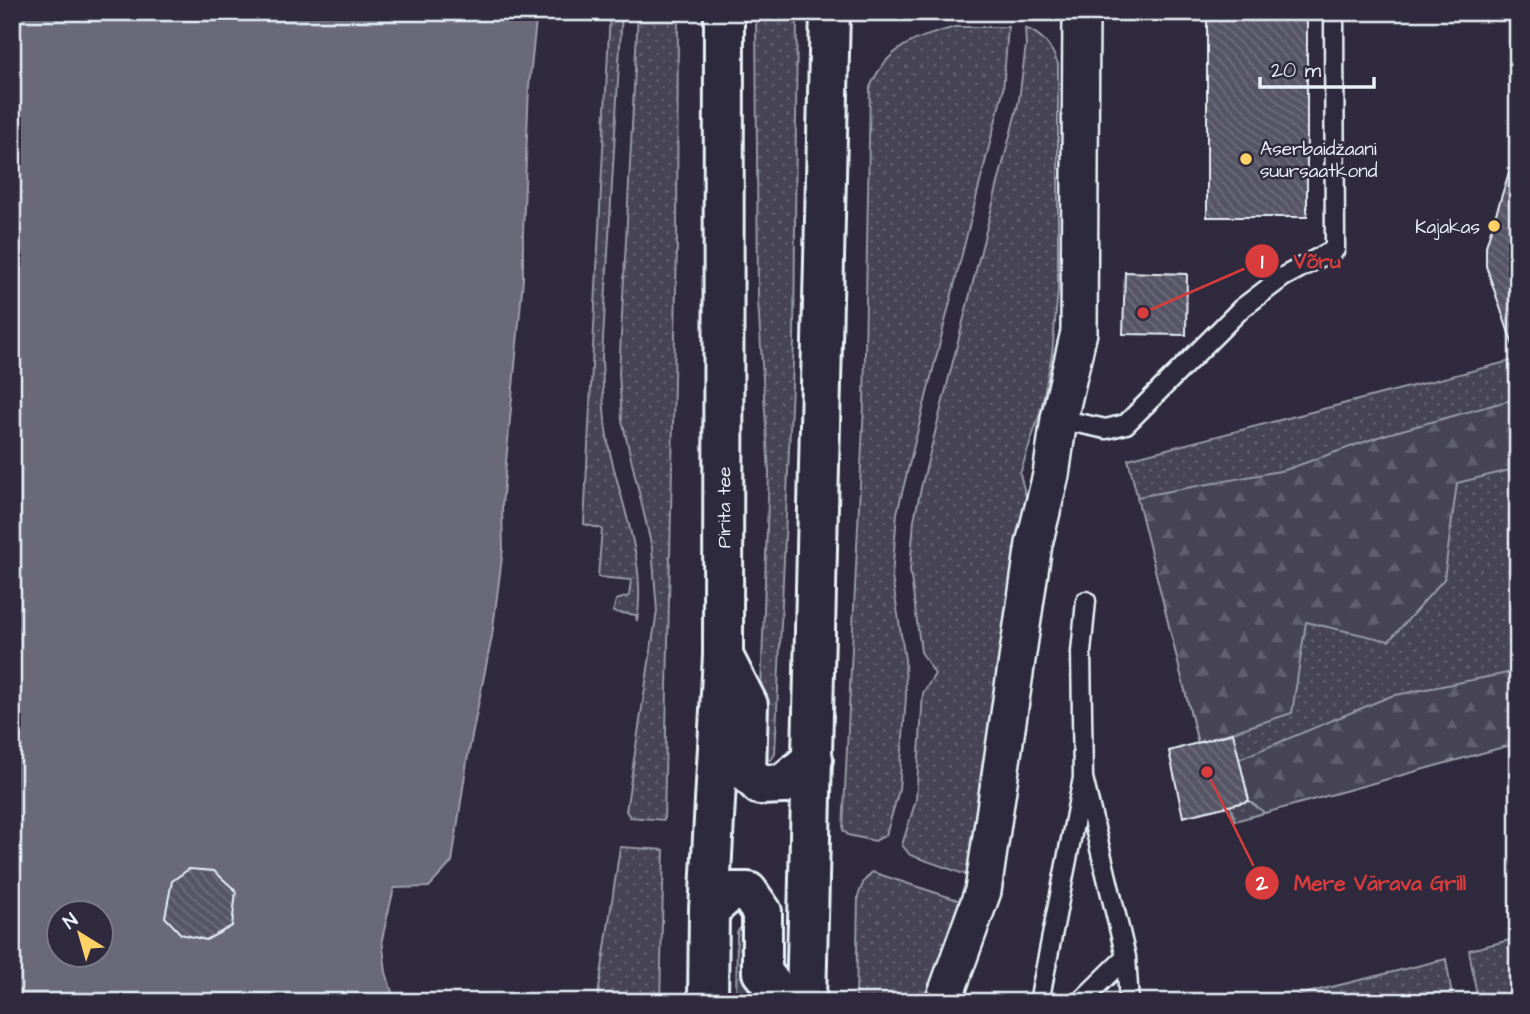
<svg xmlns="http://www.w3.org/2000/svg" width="1530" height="1014" font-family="'Architects Daughter',sans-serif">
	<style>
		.grass { fill: url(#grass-dots); stroke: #979aa6; stroke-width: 2 }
		.forest { fill: url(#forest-firs); stroke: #979aa6; stroke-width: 2 }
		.water { fill: #696978; stroke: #9c9fab; stroke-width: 2; fill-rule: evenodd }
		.building { fill: url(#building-back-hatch); stroke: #e8f1f8; stroke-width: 2 }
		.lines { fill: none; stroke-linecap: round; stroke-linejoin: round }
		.service-casing { stroke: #e8f1f8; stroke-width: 23 }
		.minor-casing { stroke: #e8f1f8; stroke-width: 40 }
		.secondary-casing { stroke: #e8f1f8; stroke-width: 44 }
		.service { stroke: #2f2a3d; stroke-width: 18 }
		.minor { stroke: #2f2a3d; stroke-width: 35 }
		.secondary { stroke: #2f2a3d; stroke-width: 38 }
		.poi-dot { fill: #ffd166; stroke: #2f2a3d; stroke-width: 2.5 }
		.labels { text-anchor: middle; stroke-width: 5; stroke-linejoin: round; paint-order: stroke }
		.poi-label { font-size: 19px; fill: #e8f1f8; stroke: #2f2a3d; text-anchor: start }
		.street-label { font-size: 19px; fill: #e8f1f8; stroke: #2f2a3d }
		.leader { fill: none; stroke: #d83c3d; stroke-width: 2.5 }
		.callout-dot { fill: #d83c3d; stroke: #2f2a3d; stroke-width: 2.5 }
		.mark-label { font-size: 21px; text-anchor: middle; font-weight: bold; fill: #fff }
		.callout-label { font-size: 21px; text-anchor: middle; font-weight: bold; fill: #d83c3d; stroke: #2f2a3d; stroke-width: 5; stroke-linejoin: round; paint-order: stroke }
	</style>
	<defs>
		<pattern id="grass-dots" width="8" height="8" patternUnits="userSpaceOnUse" patternTransform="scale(1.75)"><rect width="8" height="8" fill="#464455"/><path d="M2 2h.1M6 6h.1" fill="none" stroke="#615f6e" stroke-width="1.8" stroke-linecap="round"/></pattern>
		<pattern id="forest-firs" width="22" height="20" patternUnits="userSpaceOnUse" patternTransform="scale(1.75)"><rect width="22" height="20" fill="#464455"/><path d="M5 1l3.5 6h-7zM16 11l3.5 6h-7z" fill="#615f6e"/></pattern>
		<pattern id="building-back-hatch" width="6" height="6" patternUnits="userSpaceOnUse" patternTransform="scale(1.75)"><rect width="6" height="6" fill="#575565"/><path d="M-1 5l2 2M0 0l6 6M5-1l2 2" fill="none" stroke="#6f6e7c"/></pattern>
	</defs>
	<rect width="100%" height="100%" fill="#2f2a3d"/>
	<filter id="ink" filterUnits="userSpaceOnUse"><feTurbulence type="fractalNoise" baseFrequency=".0143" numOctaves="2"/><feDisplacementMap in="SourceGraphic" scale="14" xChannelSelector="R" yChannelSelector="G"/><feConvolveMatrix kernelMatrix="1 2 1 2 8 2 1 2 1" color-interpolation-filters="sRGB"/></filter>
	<g filter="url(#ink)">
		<path class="grass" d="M 610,12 L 622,12 L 602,357 C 603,387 603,418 609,448 C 621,504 647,563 637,621 L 636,615 L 613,612 L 616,600 L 629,596 L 631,580 L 598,577 L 602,529 L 584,524 Z
			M 638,12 L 678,12 L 677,247 L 664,820 L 630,817 L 626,811 L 657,611 L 652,548 L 622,420 L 619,373 Z
			M 756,12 L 797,12 L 794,342 L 775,754 L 771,760 L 761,758 L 759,745 L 769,473 L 758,301 Z
			M 955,27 L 1008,27 L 1003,91 L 897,513 L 892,577 L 905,659 L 906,697 L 899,790 L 886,835 L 875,841 L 848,835 L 843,830 L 864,405 L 870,87 C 889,45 914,39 955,27 Z
			M 1025,28 C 1043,35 1051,46 1058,64 L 1058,290 L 1052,354 L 1041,410 L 1020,474 L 1027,501 L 972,877 L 910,855 L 902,845 L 916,800 L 923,693 L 935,674 L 921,652 L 910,570 L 914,520 L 921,488 L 1019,100 L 1026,45 Z
			M 1518,359 L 1518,743 L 1235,821 L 1230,805 L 1249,800 L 1233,733 L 1198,743 L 1128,459 Z
			M 620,847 L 664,850 L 660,1002 L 597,1002 Z
			M 872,872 L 964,902 L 933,1002 L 856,1002 L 858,896 L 864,881 Z
			M 742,926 L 748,927 L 751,935 L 749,1002 L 736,1002 L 737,932 Z
			M 1518,938 L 1518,1002 L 1478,1002 L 1469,950 Z
			M 1446,959 L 1453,1002 L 1293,1002 L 1299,995 Z"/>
		<path class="forest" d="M 1518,398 L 1518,468 L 1457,483 L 1444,579 L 1389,641 L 1306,622 L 1292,713 L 1198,743 L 1137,497 L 1285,470 L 1384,435 Z
			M 1518,671 L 1518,743 L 1265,813 L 1249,801 L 1239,759 L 1391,696 Z"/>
		<path class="water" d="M 12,12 L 537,12 L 529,86 L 523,232 L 523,279 L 502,506 L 503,549 L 492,636 L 467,761 L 452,862 L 429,887 L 394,888 L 382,939 L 386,972 L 395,1002 L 12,1002 ZM 60,912 L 102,912 L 102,954 L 60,954 Z"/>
		<path class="building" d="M 1207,12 L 1307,12 L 1307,217 L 1207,217 Z
			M 1511,166 L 1518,167 L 1518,344 L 1513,345 L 1486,266 L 1486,246 Z
			M 1125,272 L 1187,274 L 1186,335 L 1123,334 Z
			M 1233,733 L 1249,801 L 1183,817 L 1169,751 Z
			M 189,869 L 214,871 L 236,891 L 232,926 L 206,940 L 181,934 L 165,917 L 172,881 Z"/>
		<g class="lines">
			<g class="service-casing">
				<path id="service" d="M 1059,419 L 1106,429 L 1126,424 L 1241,309 L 1283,277 L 1335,249 L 1334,12
					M 1083,778 L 1081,652 L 1086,601
					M 1039,1002 L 1083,778 L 1126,957
					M 1080,1002 L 1126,957 L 1129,1002"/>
			</g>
			<g class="minor-casing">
				<path id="minor" d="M 943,1002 L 983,891 L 1034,544 L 1051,475 L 1059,419 L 1079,332 L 1081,12"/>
			</g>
			<g class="secondary-casing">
				<g id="secondary">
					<path d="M 724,658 L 748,705 L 746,771 L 760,785 L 783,784 L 813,759"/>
					<path d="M 709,910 L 730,892 L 748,892 L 762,912 L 762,972 L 786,1002"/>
					<path id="s1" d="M 708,1002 L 709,910 L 723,656 L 724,12"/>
					<path d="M 806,1002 L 830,12"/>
				</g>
			</g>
			<use href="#service" class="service"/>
			<use href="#minor" class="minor"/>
			<use href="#secondary" class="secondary"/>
		</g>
	</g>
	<g class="poi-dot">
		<circle cx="1246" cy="159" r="7"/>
		<circle cx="1494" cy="226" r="7"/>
	</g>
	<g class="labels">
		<g class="poi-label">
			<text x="1260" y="155">Aserbaidžaani<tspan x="1260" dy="22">suursaatkond</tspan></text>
			<text x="1480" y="233" text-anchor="end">Kajakas</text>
		</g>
		<g class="street-label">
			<text dy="7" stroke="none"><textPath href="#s1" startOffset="495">Pirita tee</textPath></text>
		</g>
	</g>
	<path class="leader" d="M1143 313L1262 261M1207 772L1262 883"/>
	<g class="callout-dot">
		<circle cx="1143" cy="313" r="7"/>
		<circle cx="1207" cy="772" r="7"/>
		<circle cx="1262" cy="261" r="18"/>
		<circle cx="1262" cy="883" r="18"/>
	</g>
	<g class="mark-label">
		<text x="1262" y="268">1</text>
		<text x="1262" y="890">2</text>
	</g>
	<g class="callout-label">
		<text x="1317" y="268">Võru</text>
		<text x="1380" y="890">Mere Värava Grill</text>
	</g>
	<rect width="1530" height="1014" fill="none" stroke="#2f2a3d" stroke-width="42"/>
	<rect x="21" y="21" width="1488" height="972" fill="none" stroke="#e8f1f8" stroke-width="2.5" filter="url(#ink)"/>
	<g transform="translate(80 934) rotate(323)"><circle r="33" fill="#2f2a3d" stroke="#797a88" stroke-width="2"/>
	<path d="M0-5L12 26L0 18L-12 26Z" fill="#ffd166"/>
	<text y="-10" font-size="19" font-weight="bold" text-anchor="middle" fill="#e8f1f8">N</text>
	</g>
	<path d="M1260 77v10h114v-10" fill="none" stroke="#e8f1f8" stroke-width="3.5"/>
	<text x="1271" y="77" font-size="21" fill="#e8f1f8" stroke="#2f2a3d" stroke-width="5" paint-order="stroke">20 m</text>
</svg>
